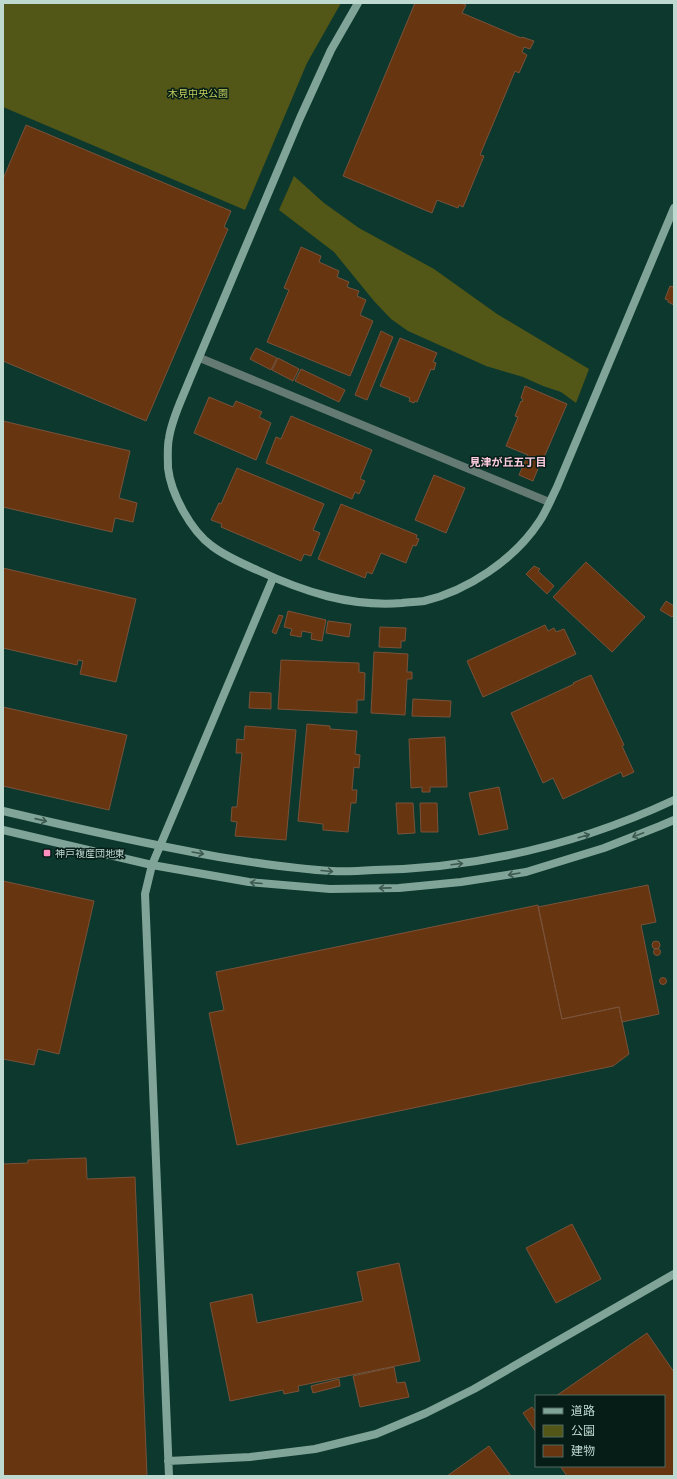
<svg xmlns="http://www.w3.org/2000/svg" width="677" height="1479" font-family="Manrope,'Noto Sans JP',sans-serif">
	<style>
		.green { fill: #525617 }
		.building { fill: #67350f; stroke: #79523a }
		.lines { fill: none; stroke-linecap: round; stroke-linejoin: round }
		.street { stroke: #647a73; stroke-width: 8 }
		.secondary { stroke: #80a498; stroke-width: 8 }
		.oneway { stroke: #3d5a51 }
		.poi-dot { fill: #fd8ec0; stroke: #061d17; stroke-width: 1.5 }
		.labels { text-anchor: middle; stroke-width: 3; stroke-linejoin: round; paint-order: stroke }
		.park-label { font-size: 10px; fill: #c3cc5a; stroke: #061d17 }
		.poi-label { font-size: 10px; fill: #bed9cf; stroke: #061d17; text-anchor: start }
		.neighbourhood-label { font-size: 11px; font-weight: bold; fill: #fecde1; stroke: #061d17 }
	</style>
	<rect width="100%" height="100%" fill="#0d382e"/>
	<path class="green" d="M 3,3 L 341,3 L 307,63 L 245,210 L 3,107 Z
		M 294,176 L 324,203 L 359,228 L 434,269 L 497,314 L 589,369 L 576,403 L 561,392 L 543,386 L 523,377 L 486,366 L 408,331 L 391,319 L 374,301 L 334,252 L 279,210 Z"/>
	<path class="building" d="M 415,3 L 461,3 L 466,5 L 462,13 L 521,38 L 522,37 L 534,41 L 530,49 L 524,47 L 522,52 L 527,55 L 519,73 L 515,71 L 480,155 L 484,156 L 463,207 L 459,205 L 458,208 L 437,200 L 432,213 L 343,176 Z
		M 26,125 L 231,211 L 224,227 L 228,229 L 146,421 L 3,361 L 3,179 Z
		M 301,247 L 321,256 L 319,262 L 339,271 L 337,277 L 349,282 L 347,287 L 359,291 L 357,296 L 366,300 L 360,315 L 373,321 L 350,376 L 267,342 L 289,290 L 284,288 Z
		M 670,286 L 674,287 L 674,305 L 668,302 L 668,300 L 665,299 Z
		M 381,331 L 393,337 L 367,400 L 355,395 Z
		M 400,338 L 437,353 L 433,362 L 436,363 L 434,370 L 431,369 L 417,402 L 415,401 L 414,403 L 409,401 L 410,398 L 380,386 Z
		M 256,348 L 277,358 L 271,370 L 250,359 Z
		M 278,358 L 299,369 L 293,381 L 272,370 Z
		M 301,369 L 345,390 L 339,402 L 295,381 Z
		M 525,386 L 567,404 L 542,462 L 541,461 L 533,481 L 519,475 L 528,455 L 506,446 L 518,417 L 515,416 L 521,401 L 522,402 L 523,399 L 521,398 Z
		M 209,397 L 233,407 L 236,401 L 262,412 L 259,417 L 271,423 L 256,460 L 194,433 Z
		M 291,416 L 372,450 L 360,479 L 365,481 L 359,494 L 355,492 L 352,499 L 266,463 L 276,437 L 281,439 Z
		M 3,421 L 130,451 L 119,498 L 137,503 L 133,522 L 115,518 L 112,532 L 3,507 Z
		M 237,468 L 324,504 L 313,530 L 320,533 L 311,556 L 304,554 L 301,561 L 221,527 L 222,524 L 211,520 L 219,503 L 221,504 Z
		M 434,475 L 465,488 L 446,533 L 415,520 Z
		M 341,504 L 417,535 L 416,538 L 419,539 L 416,546 L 413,545 L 406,563 L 381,553 L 372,574 L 367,572 L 365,578 L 318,559 Z
		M 586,562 L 645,617 L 612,652 L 553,597 Z
		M 534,566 L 540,569 L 538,571 L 554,586 L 547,594 L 526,574 Z
		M 3,568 L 136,599 L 116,682 L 80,674 L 83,661 L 78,660 L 77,665 L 3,648 Z
		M 666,601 L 674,606 L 674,614 L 672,617 L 660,610 Z
		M 288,611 L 326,620 L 322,641 L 311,639 L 312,633 L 302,631 L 301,637 L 290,635 L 292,629 L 284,627 Z
		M 279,615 L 283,616 L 276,634 L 272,632 Z
		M 328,621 L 351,624 L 349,637 L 326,633 Z
		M 545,625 L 548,631 L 554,628 L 556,632 L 564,629 L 576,654 L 483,697 L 467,661 Z
		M 380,627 L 406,628 L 405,641 L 401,641 L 401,648 L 379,647 Z
		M 374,652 L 408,654 L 407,672 L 412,672 L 412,679 L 407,679 L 405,715 L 371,713 Z
		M 281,660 L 359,663 L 359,672 L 365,673 L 364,700 L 357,700 L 357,713 L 278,709 Z
		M 591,675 L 624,745 L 622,746 L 634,772 L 623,777 L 621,772 L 563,799 L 553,778 L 543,783 L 511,713 L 574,684 L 573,683 Z
		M 250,692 L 271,693 L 271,709 L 249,708 Z
		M 413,699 L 451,701 L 450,717 L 412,716 Z
		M 3,707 L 127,735 L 109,810 L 3,786 Z
		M 307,724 L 330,726 L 330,729 L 357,731 L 355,754 L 360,755 L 359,768 L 354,767 L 352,790 L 357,790 L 356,803 L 351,803 L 348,832 L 323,830 L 323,824 L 298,821 Z
		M 245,726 L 296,730 L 286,840 L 235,836 L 237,822 L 231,821 L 232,807 L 237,807 L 242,753 L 236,753 L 237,739 L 244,740 Z
		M 445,737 L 447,787 L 430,787 L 430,792 L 422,792 L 422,787 L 411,788 L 409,739 Z
		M 499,787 L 508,829 L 479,835 L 469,793 Z
		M 396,803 L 413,803 L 415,833 L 398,834 Z
		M 420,803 L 437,803 L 438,832 L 421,832 Z
		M 3,881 L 94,901 L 59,1054 L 38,1049 L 34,1065 L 3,1059 Z
		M 648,885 L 656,922 L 641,925 L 659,1014 L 622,1022 L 619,1007 L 562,1019 L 538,907 Z
		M 538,905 L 562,1019 L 619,1007 L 629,1054 L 613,1066 L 237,1145 L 209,1013 L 224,1010 L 216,972 Z
		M652 945a4 4 0 1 1 8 0a4 4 0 1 1-8 0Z
		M653.5 952a3.5 3.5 0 1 1 7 0a3.5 3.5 0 1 1-7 0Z
		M659.5 981a3.5 3.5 0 1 1 7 0a3.5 3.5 0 1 1-7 0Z
		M 86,1158 L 87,1179 L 135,1177 L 147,1476 L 3,1476 L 3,1164 L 28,1163 L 28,1160 Z
		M 572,1224 L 601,1279 L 556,1303 L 526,1248 Z
		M 399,1263 L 420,1361 L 298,1386 L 299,1391 L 284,1394 L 283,1390 L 230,1401 L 210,1303 L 252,1294 L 257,1323 L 363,1301 L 357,1272 Z
		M 647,1333 L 674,1372 L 674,1476 L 567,1476 L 560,1466 L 664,1466 L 664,1396 L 556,1396 Z
		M 394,1367 L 397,1383 L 405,1382 L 409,1397 L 360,1407 L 353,1376 Z
		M 339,1379 L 340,1386 L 313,1393 L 311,1386 Z
		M 532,1407 L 535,1411 L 536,1410 L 536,1432 L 523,1413 Z
		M 489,1446 L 511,1476 L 447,1476 Z"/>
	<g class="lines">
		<path class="street" d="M 200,358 L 549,502"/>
		<path class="secondary" d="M 358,3 L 331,50 L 300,118 L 189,381 C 182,399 172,418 169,438 C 167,447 168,459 168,468 C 171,494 191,531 212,546 C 225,556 241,563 257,570 C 304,592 350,607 402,603 C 409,602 417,602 424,601 C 467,591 514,560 539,522 C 546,512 551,499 557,487 L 674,208
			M 3,811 C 75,828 147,844 219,857 C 256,863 295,869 332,871 C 346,872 360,871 374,870 C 478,868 580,844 674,800
			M 3,830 L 152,865 L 249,882 L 330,889 L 399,888 L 461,882 L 526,872 L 604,848 L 660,826 L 674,820
			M 168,1461 L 250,1457 L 315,1449 L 376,1434 L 426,1413 L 474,1389 L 674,1274
			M 169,1476 L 145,894 L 152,865 L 273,578"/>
	</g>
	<defs><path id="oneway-shaft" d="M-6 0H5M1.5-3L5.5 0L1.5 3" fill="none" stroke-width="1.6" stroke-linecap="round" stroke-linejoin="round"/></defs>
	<g class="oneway">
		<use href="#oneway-shaft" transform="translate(41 820) rotate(13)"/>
		<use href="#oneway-shaft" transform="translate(638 835) rotate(159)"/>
		<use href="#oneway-shaft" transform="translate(584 836) rotate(-16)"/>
		<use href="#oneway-shaft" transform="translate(198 853) rotate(10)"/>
		<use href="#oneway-shaft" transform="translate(457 864) rotate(-7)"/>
		<use href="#oneway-shaft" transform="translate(327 871) rotate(5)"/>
		<use href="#oneway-shaft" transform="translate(514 874) rotate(170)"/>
		<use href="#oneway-shaft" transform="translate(256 883) rotate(-175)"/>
		<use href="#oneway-shaft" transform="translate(385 888) rotate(179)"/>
	</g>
	<rect class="poi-dot" x="43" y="849" width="8" height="8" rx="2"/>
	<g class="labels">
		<g class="park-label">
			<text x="198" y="97">木見中央公園</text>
		</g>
		<g class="poi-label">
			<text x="55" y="857">神戸複産団地東</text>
		</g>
		<g class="neighbourhood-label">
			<text x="508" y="466">見津が丘五丁目</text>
		</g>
	</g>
	<rect width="677" height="1479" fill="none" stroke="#bed9cf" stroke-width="8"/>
	<rect x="535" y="1395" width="130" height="72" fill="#061d17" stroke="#506861"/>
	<rect x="543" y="1408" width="20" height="6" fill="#80a498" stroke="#506861"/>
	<text x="571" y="1415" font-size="12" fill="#bed9cf">道路</text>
	<rect x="543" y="1425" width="20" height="12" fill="#525617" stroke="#506861"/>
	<text x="571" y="1435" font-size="12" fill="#bed9cf">公園</text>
	<rect x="543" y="1445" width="20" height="12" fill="#67350f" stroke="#506861"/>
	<text x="571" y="1455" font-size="12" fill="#bed9cf">建物</text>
</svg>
